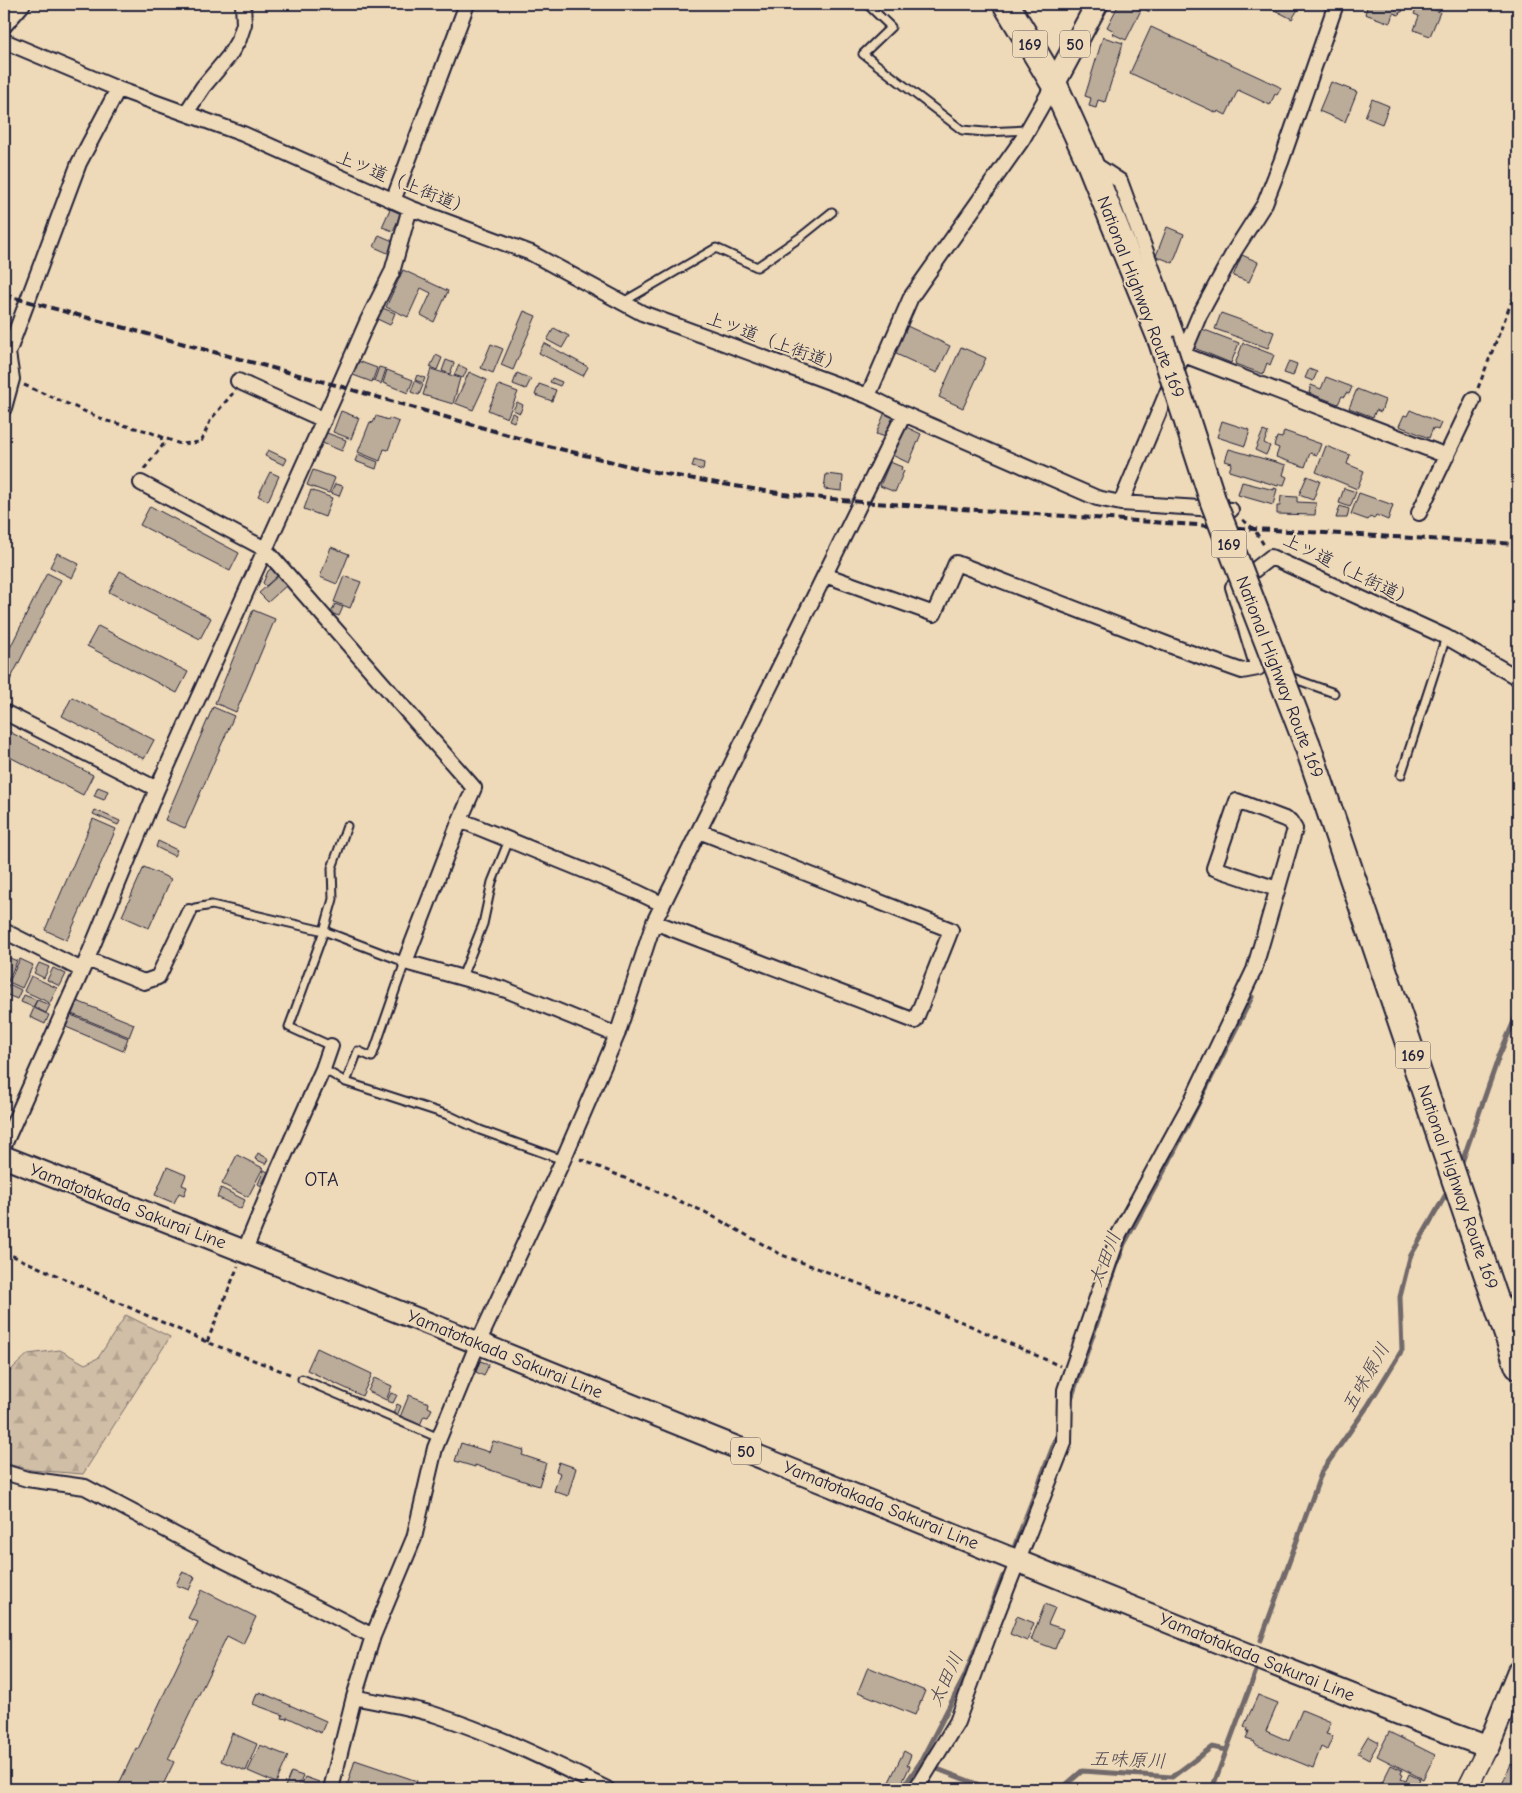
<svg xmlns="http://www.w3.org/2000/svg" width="1522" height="1793" font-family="'Comic Neue','Klee One',sans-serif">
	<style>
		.forest { fill: url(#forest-firs); stroke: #7a7070 }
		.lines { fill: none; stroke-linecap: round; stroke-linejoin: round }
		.stream { stroke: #71696b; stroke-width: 5 }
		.building { fill: #bbab99; stroke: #22223b }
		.lane-casing { stroke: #22223b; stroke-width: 11 }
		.street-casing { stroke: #22223b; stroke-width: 18 }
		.secondary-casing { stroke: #22223b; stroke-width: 22 }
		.primary-casing { stroke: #22223b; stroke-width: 25 }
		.highway-casing { stroke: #22223b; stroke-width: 29 }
		.path { stroke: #22223b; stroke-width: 3; stroke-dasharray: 5 4; stroke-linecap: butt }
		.lane { stroke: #eed9b8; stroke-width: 7 }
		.street { stroke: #eed9b8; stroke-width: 14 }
		.secondary { stroke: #eed9b8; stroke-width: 19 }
		.primary { stroke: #eed9b8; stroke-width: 21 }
		.highway { stroke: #eed9b8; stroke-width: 25 }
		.rail { stroke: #22223b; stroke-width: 4; stroke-dasharray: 8 4; stroke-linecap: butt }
		.highway-bridge-casing { stroke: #22223b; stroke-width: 29; stroke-linecap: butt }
		.highway-bridge { stroke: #eed9b8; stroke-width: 25 }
		.labels { text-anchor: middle; stroke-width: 4; stroke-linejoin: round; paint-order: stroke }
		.shield { fill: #eed9b8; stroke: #5f5960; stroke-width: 1 }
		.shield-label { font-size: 16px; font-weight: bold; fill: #22223b }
		.street-label { font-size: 18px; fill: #22223b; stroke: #eed9b8 }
		.water-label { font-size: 19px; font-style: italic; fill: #4a4553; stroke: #eed9b8 }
		.quarter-label { font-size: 20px; letter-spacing: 1px; fill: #22223b; stroke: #eed9b8 }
	</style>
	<defs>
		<pattern id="forest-firs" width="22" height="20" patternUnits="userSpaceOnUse" patternTransform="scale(1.25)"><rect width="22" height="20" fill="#d1bea6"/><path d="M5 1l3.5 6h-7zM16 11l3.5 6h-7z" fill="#b3a390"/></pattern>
	</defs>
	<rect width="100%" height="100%" fill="#eed9b8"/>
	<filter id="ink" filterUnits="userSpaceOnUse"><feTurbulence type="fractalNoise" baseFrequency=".02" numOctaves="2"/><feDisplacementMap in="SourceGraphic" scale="10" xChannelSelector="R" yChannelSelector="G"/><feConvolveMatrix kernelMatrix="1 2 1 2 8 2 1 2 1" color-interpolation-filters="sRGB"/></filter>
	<g filter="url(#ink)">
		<path class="forest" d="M 126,1315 L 170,1337 L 83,1474 L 31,1470 L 4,1463 L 4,1380 L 13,1368 L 28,1354 L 60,1350 L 85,1364 L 98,1358 Z"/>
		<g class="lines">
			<path class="stream" d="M 4,15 L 13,6
				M 1460,1168 L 1499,1056 L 1518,1012
				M 1070,1402 L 1124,1244 L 1170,1160 L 1252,997
				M 1015,1545 L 1059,1431
				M 1261,1640 L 1322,1471 L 1367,1407 L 1402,1350 L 1400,1297 L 1410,1257 L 1449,1189
				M 932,1767 L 990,1789
				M 902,1789 L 920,1763 L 965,1676 L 1003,1576
				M 1061,1789 L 1082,1771 L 1172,1777 L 1212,1747 L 1226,1750
				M 1212,1789 L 1256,1671"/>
		</g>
		<path class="building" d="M 1119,4 L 1129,4 L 1141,10 L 1126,40 L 1113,34 L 1114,31 L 1107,27 Z
			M 1134,4 L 1154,4 L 1150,12 Z
			M 1263,4 L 1305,4 L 1302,10 L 1299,8 L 1292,19 Z
			M 1368,4 L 1405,4 L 1402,12 L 1400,12 L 1399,15 L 1393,13 L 1390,23 L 1365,14 Z
			M 1418,4 L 1440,12 L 1430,36 L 1414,30 L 1419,16 L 1414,14 Z
			M 1151,27 L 1278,86 L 1281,88 L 1277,95 L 1275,94 L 1270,105 L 1238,90 L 1226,115 L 1218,111 L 1217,113 L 1130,73 Z
			M 1103,37 L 1123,43 L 1105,102 L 1098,100 L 1096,108 L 1089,106 L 1091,98 L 1085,96 Z
			M 1331,82 L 1357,92 L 1345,122 L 1319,111 Z
			M 1372,99 L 1389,106 L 1382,124 L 1365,117 Z
			M 390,209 L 401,214 L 393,231 L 382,227 Z
			M 1167,227 L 1184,234 L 1173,263 L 1156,256 Z
			M 379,235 L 395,242 L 390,254 L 374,247 Z
			M 1242,255 L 1258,262 L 1249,282 L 1233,276 Z
			M 403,270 L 448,291 L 434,322 L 421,315 L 431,293 L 421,288 L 408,317 L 386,307 Z
			M 380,307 L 395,313 L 390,325 L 375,318 Z
			M 524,311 L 536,316 L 513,370 L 501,365 Z
			M 1221,313 L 1274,332 L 1268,348 L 1215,329 Z
			M 907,326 L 950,346 L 937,373 L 894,353 Z
			M 554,328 L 569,336 L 562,348 L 547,340 Z
			M 1202,329 L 1239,343 L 1231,363 L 1194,348 Z
			M 544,343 L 588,367 L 583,376 L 539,353 Z
			M 1243,343 L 1274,355 L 1270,365 L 1267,363 L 1263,374 L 1235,364 Z
			M 491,344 L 503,349 L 493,373 L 481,368 Z
			M 961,347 L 986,358 L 963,408 L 939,397 Z
			M 436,355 L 442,358 L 437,370 L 430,367 Z
			M 446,360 L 454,363 L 450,374 L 442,371 Z
			M 358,361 L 377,368 L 372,382 L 353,375 Z
			M 1289,361 L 1297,364 L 1293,376 L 1284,373 Z
			M 459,365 L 467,369 L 463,378 L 454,375 Z
			M 379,367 L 386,369 L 381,384 L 374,381 Z
			M 431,369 L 460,378 L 453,404 L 423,395 Z
			M 1309,369 L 1317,372 L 1313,381 L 1305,378 Z
			M 387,370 L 413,380 L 408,393 L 383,383 Z
			M 469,372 L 487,380 L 473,410 L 455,403 Z
			M 517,373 L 531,379 L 526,389 L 513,384 Z
			M 417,375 L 425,378 L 423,383 L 415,380 Z
			M 1326,377 L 1352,387 L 1349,394 L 1346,393 L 1344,397 L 1342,396 L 1338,404 L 1309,393 L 1311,385 L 1321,389 Z
			M 552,378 L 562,382 L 560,386 L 550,382 Z
			M 415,381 L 423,385 L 419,395 L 411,392 Z
			M 539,384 L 556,390 L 552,401 L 535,395 Z
			M 499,385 L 518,392 L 507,418 L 488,410 Z
			M 1357,389 L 1385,400 L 1381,412 L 1376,410 L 1373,417 L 1349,408 Z
			M 517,402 L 523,405 L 520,413 L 513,410 Z
			M 1410,410 L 1441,423 L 1438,430 L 1433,428 L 1429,438 L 1399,426 L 1404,415 L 1407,416 Z
			M 341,411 L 359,418 L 351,439 L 333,432 Z
			M 885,412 L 894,416 L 886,437 L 876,434 Z
			M 512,413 L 517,415 L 514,422 L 509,420 Z
			M 376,416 L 388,420 L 389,418 L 399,422 L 388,450 L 384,449 L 380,461 L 358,452 L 370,422 L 373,423 Z
			M 1222,421 L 1250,430 L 1245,446 L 1217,437 Z
			M 904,426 L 921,434 L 909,463 L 892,455 Z
			M 1263,431 L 1268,433 L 1264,443 L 1270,446 L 1266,455 L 1255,450 Z
			M 1284,431 L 1321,444 L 1317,455 L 1310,453 L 1305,467 L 1276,457 L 1279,448 L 1274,446 L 1277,437 L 1282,438 Z
			M 324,432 L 346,440 L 342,451 L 320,442 Z
			M 1326,446 L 1350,455 L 1347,464 L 1364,471 L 1357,489 L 1316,472 Z
			M 1229,449 L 1286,465 L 1283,475 L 1287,477 L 1284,485 L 1279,484 L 1278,486 L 1229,471 L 1232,463 L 1225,461 Z
			M 268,450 L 287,459 L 284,465 L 265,456 Z
			M 358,454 L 378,462 L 376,469 L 355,461 Z
			M 694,460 L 704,463 L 703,470 L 692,467 Z
			M 890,462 L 902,467 L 901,470 L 904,471 L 895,492 L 880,486 Z
			M 313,470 L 335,478 L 329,493 L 307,485 Z
			M 270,472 L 279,476 L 268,501 L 258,496 Z
			M 826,474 L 843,476 L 842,491 L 824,489 Z
			M 1307,476 L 1320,481 L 1313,500 L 1299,495 Z
			M 1242,482 L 1274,490 L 1274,488 L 1277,489 L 1273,505 L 1238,495 Z
			M 335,484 L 343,486 L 339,496 L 331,493 Z
			M 1344,488 L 1356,492 L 1350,507 L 1339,503 Z
			M 311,490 L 332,498 L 325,517 L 304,509 Z
			M 1359,493 L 1393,505 L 1388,520 L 1376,515 L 1374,519 L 1370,517 L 1368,520 L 1351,514 Z
			M 1281,496 L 1297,497 L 1297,502 L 1316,503 L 1315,515 L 1277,514 L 1277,506 L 1280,506 Z
			M 150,506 L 239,553 L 230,571 L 140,525 Z
			M 1340,506 L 1349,509 L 1347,518 L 1336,518 Z
			M 331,547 L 349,554 L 337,584 L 320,577 Z
			M 57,553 L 79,564 L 72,578 L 50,567 Z
			M 272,568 L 278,575 L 266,586 L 263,583 L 268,571 Z
			M 120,571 L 211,618 L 200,639 L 109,592 Z
			M 47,573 L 61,580 L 9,682 L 4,680 L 4,660 Z
			M 278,576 L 287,585 L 268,602 L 259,593 Z
			M 344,576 L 361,582 L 350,608 L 334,602 Z
			M 335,604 L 343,607 L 339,616 L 331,613 Z
			M 253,610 L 275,619 L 236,712 L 215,703 Z
			M 98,626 L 188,672 L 177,693 L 87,646 Z
			M 72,697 L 154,740 L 144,759 L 62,716 Z
			M 213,707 L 234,716 L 185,828 L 165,820 Z
			M 4,729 L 93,775 L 83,795 L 4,754 Z
			M 98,787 L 108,791 L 104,800 L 94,796 Z
			M 95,810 L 120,821 L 118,825 L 93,814 Z
			M 93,819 L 116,829 L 67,940 L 45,930 Z
			M 158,841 L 177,850 L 174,856 L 156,847 Z
			M 144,867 L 171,879 L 149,928 L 122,916 Z
			M 5,956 L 17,961 L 7,983 L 4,981 Z
			M 20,959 L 33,965 L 22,988 L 9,982 Z
			M 39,963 L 49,967 L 44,978 L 34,973 Z
			M 53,968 L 66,974 L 60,986 L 47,980 Z
			M 31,976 L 57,988 L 50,1003 L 24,991 Z
			M 9,984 L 21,990 L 17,999 L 5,994 Z
			M 24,995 L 37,1000 L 33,1007 L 21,1002 Z
			M 37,1000 L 50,1005 L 46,1013 L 34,1007 Z
			M 77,1001 L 134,1024 L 129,1037 L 72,1014 Z
			M 34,1008 L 49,1015 L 45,1024 L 30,1017 Z
			M 71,1015 L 128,1038 L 123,1051 L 66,1027 Z
			M 258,1153 L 269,1159 L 266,1164 L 255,1159 Z
			M 237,1155 L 263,1168 L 248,1197 L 222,1184 Z
			M 167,1167 L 186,1175 L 182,1185 L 187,1187 L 184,1195 L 179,1193 L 174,1203 L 155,1195 Z
			M 264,1170 L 268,1172 L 261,1186 L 258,1184 Z
			M 221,1188 L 245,1200 L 241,1209 L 217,1197 Z
			M 317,1348 L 372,1374 L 362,1396 L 307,1370 Z
			M 480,1361 L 489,1364 L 484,1376 L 476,1372 Z
			M 374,1378 L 392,1386 L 386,1400 L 368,1391 Z
			M 391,1393 L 397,1395 L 393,1403 L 387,1401 Z
			M 409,1395 L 429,1403 L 428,1407 L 432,1409 L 428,1417 L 424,1416 L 420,1425 L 400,1417 Z
			M 397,1404 L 401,1406 L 397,1416 L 393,1414 Z
			M 493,1441 L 524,1450 L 522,1455 L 546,1463 L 539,1486 L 475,1465 L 475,1467 L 455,1461 L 461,1443 L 489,1452 Z
			M 559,1462 L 576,1468 L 568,1496 L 554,1491 L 560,1473 L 556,1471 Z
			M 182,1572 L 195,1577 L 189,1590 L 176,1585 Z
			M 202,1590 L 256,1617 L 243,1644 L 227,1636 L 168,1759 L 174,1762 L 161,1789 L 119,1789 L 117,1788 L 136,1748 L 138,1749 L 198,1622 L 188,1618 Z
			M 1045,1604 L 1055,1608 L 1048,1624 L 1063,1629 L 1055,1649 L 1031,1640 Z
			M 1017,1616 L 1034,1623 L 1027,1641 L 1010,1634 Z
			M 868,1667 L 925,1691 L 915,1715 L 858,1692 Z
			M 260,1692 L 326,1721 L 321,1733 L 287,1717 L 287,1719 L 282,1718 L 283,1715 L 253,1704 L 257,1693 L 260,1694 Z
			M 1258,1695 L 1278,1703 L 1266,1731 L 1289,1741 L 1302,1710 L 1331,1722 L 1326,1734 L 1333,1736 L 1327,1750 L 1321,1747 L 1313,1768 L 1254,1744 L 1255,1742 L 1246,1739 L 1249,1731 L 1247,1731 L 1248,1728 L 1244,1726 Z
			M 1389,1732 L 1435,1755 L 1423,1779 L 1377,1756 Z
			M 232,1733 L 257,1744 L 246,1771 L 221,1761 Z
			M 1368,1736 L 1379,1742 L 1369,1759 L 1358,1753 Z
			M 260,1745 L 288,1756 L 276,1783 L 248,1771 Z
			M 904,1751 L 911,1755 L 907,1765 L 910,1766 L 899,1789 L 888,1784 Z
			M 355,1760 L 417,1781 L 414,1789 L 346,1789 Z
			M 1511,1764 L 1518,1767 L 1518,1779 L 1514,1789 L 1507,1789 L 1501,1787 Z
			M 1391,1765 L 1402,1770 L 1401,1774 L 1403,1775 L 1401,1779 L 1406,1781 L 1409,1774 L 1420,1779 L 1416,1786 L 1422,1789 L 1379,1789 Z
			M 291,1772 L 303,1776 L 298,1789 L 284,1789 Z
			M 305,1777 L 319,1782 L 316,1789 L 300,1789 Z"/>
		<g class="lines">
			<g class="lane-casing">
				<path id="lane" d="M 867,4 L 891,27 L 863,54 L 962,130 L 985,132 L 1027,130
					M 623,302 L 716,248 L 757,267 L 802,236 L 832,212
					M 1287,676 L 1334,693
					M 1401,775 L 1446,637
					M 189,912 L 195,908 L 212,905 L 324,931 L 405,962 L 372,1057 L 358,1051 L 346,1082
					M 462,977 L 483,924 L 492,882 L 509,840
					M 331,1046 L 289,1027 L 324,931 L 333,899 L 332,868 L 347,826
					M 323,1069 L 346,1082 L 448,1115 L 480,1130 L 563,1160
					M 302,1379 L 439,1438"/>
			</g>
			<g class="street-casing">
				<path id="street" d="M 4,26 L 23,4
					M 4,41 L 118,89 L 243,134 L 410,208 L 531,253 L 642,313 L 868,396 L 904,414 L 1097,498 L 1121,503 L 1231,510
					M 186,113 L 203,87 L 229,56 L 239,39 L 244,24 L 243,4
					M 1091,162 L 1120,181 L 1184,355 L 1447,456
					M 393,201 L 467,4
					M 238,381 L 324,420
					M 868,396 L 911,297 L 1022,140 L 1054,84
					M 4,408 L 12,379 L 8,353 L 79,163 L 118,89
					M 141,483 L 265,549 L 474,788 L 460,820 L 637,892 L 662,904
					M 1121,503 L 1199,316 L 1235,250 L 1265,203 L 1281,162 L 1336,4
					M 1419,513 L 1473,400
					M 825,575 L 934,614 L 956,563 L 1177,648 L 1242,671 L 1258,668 L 1233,587 L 1271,557 L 1446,637 L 1518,678
					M 4,712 L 157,789
					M 460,820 L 405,962 L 506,990 L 617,1035
					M 654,922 L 915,1021 L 951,930 L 699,831
					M 4,931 L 82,970
					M 87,959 L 144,982 L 158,977 L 189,912
					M 4,1145 L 87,959 L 157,789 L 339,386 L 367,322 L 392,272 L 410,208
					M 244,1252 L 278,1170 L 323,1069 L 331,1046
					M 4,1472 L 27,1479 L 85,1487 L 221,1559 L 373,1636
					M 354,1697 C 381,1703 410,1707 436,1715 C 495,1734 552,1762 607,1789
					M 331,1789 L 354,1697 L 373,1636 L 414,1538 L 435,1448 L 478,1343 L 563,1160 L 617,1035 L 654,922 L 904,414
					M 916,1789 L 957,1722 L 991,1629 L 1064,1443 L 1065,1390 L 1119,1234 L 1191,1102 L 1254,970 L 1295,829 L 1290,821 L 1237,801 L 1214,868 L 1277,889"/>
			</g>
			<g class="secondary-casing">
				<path id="secondary" d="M 1467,1789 L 1488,1747"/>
			</g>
			<g class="primary-casing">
				<path id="primary" d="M 1054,84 L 1097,4
					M 4,1157 L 478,1343 L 1245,1653 L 1433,1727 L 1488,1747 L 1518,1672"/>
			</g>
			<g class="highway-casing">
				<path id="highway" d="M 1006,4 L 1054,84 L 1088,159 L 1161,340
					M 1307,744 L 1518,1366"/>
			</g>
			<path class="path" d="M 24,385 L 107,421 L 147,431 L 180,444 L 201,442 L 211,419 L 233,393
				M 1478,388 L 1518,285
				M 144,469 L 163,445 L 161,437
				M 1243,520 L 1254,529 L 1264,545
				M 580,1159 L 705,1212 L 782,1255 L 962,1322 L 1060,1366
				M 4,1252 L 207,1342 L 292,1375
				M 207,1342 L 238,1266"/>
			<use href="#lane" class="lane"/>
			<use href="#street" class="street"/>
			<use href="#secondary" class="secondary"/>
			<use href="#primary" class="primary"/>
			<use href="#highway" class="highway"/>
			<path class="rail" d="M 4,295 L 339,386 L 532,442 L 649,471 L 711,482 L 784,494 L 861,502 L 1254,529 L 1518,544"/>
			<g class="highway-bridge-casing">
				<path id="highway-bridge" d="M 1161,340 L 1213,501 L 1307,744"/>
			</g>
			<use href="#highway-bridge" class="highway-bridge"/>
		</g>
	</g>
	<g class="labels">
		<g class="shield">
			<rect x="1012.5" y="30.5" width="35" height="27" rx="4"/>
			<rect x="1060" y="30.5" width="30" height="27" rx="4"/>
			<rect x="1211.5" y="530.5" width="35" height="27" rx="4"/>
			<rect x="1395.5" y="1041.5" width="35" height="27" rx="4"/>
			<rect x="731" y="1437.5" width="30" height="27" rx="4"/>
		</g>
		<g class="shield-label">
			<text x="1030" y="50">169</text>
			<text x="1075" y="50">50</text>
			<text x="1229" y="550">169</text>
			<text x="1413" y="1061">169</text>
			<text x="746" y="1457">50</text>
		</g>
		<g class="street-label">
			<text transform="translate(404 183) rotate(22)" y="6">上ツ道（上街道）</text>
			<text transform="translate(1141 297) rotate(69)" y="6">National Highway Route 169</text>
			<text transform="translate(775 342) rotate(20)" y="6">上ツ道（上街道）</text>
			<text transform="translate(1349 570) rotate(26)" y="6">上ツ道（上街道）</text>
			<text transform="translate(1280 677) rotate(69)" y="6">National Highway Route 169</text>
			<text transform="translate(1458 1187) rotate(71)" y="6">National Highway Route 169</text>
			<text transform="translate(128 1206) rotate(21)" y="6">Yamatotakada Sakurai Line</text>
			<text transform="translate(505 1354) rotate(22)" y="6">Yamatotakada Sakurai Line</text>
			<text transform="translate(881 1505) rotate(22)" y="6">Yamatotakada Sakurai Line</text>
			<text transform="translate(1257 1657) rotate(22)" y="6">Yamatotakada Sakurai Line</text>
		</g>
		<g class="water-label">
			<text transform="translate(1104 1259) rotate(-69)" y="7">太田川</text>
			<text transform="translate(1365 1377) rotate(-60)" y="7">五味原川</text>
			<text transform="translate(945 1679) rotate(-65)" y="7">太田川</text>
			<text transform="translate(1128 1759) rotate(2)" y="7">五味原川</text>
		</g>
		<g class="quarter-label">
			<text x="322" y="1186">OTA</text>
		</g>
	</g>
	<rect width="1522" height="1793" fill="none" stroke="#eed9b8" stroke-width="20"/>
	<rect x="10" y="10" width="1502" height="1773" fill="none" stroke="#22223b" stroke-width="2" filter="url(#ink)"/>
</svg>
